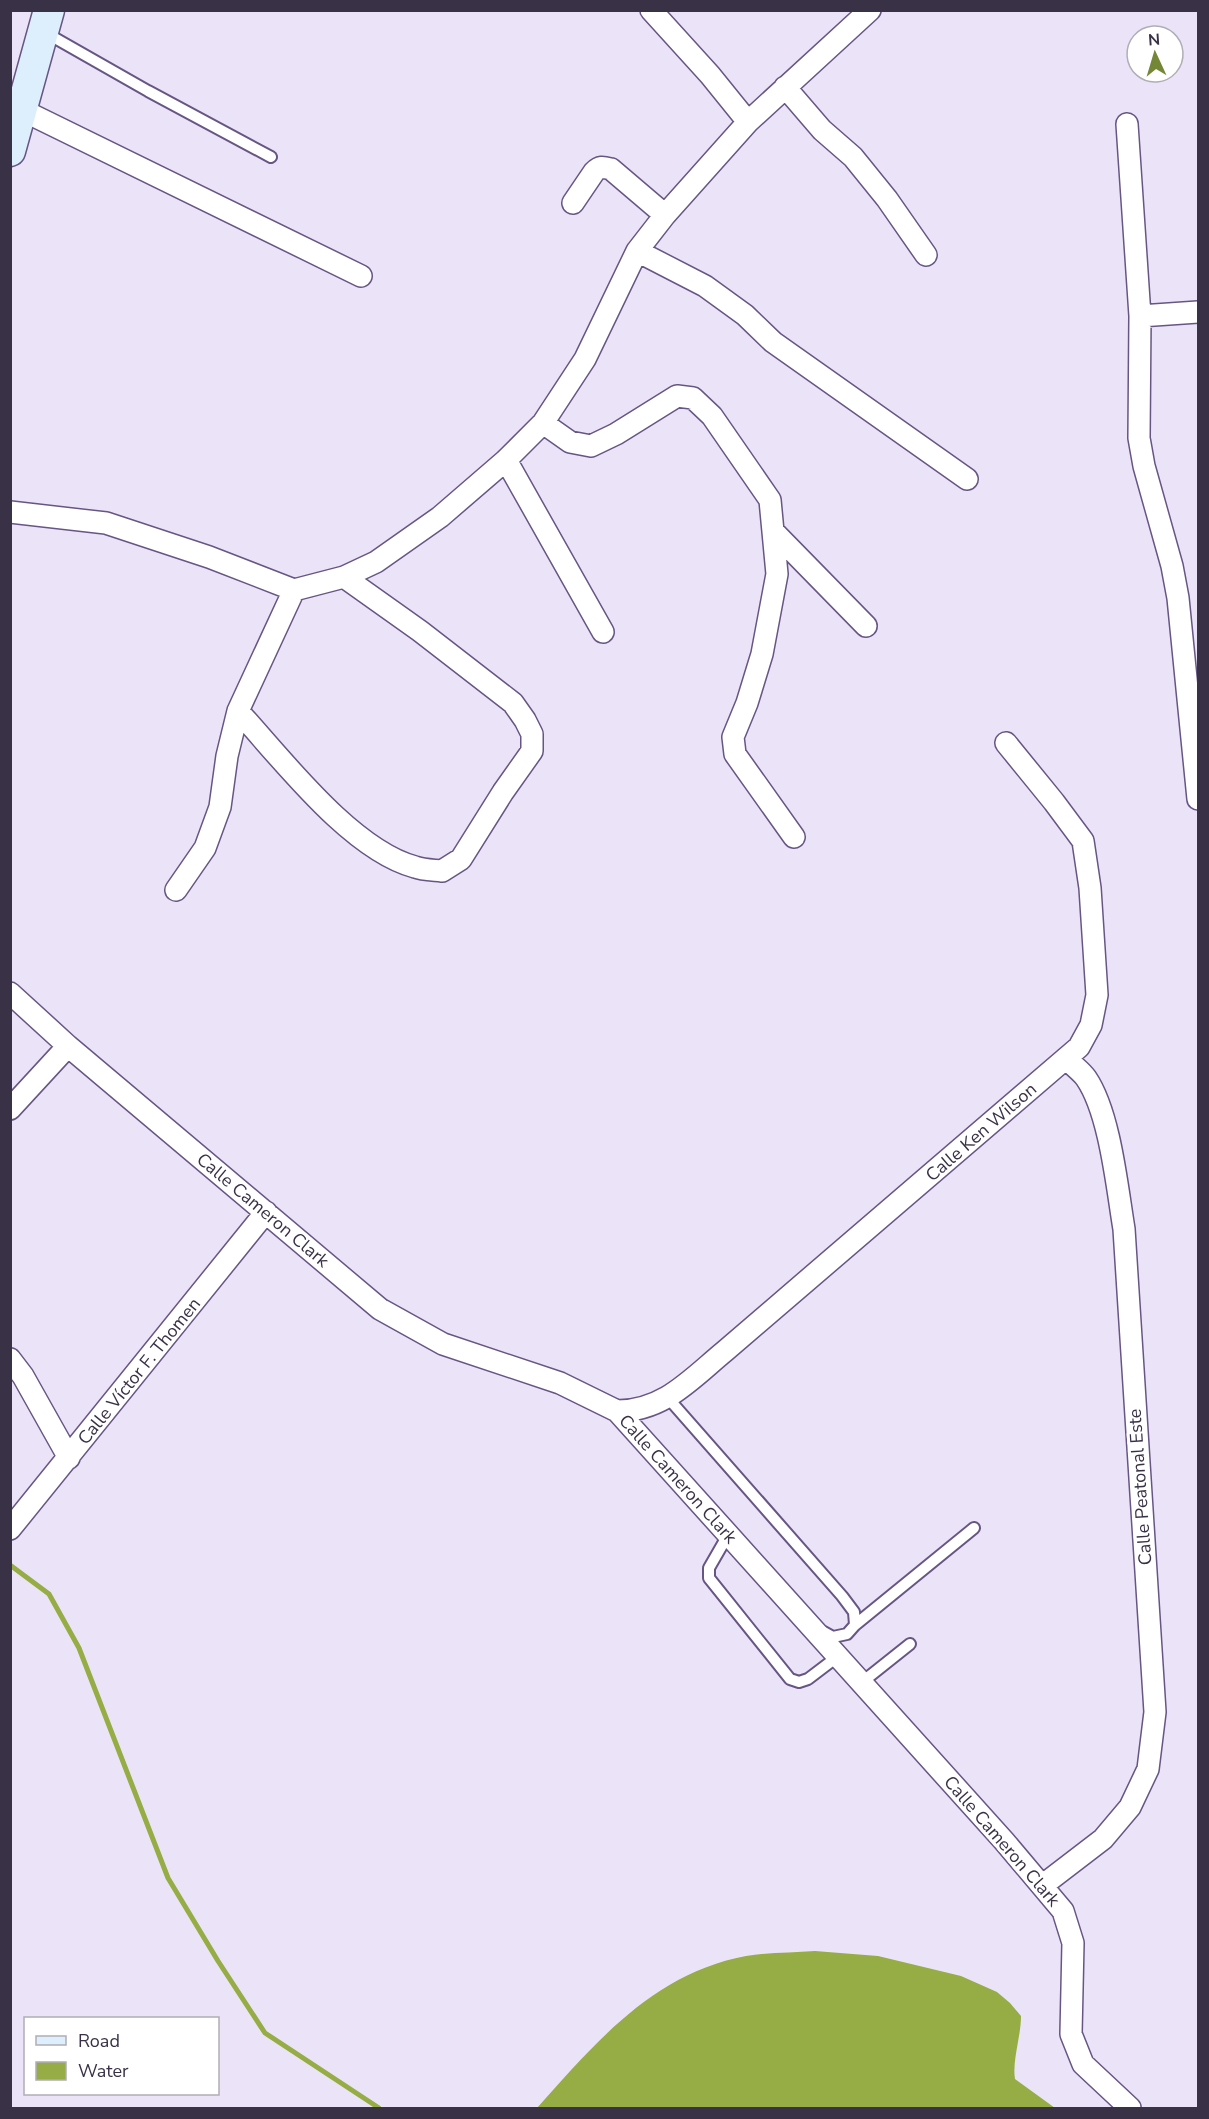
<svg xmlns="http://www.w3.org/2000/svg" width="1209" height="2119" font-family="'Nunito Sans',sans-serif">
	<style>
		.water { fill: #95ad44 }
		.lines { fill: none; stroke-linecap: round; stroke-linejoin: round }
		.stream { stroke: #95ad44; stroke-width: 5 }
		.lane-casing { stroke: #675683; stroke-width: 14 }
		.street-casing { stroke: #675683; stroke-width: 24 }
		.secondary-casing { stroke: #675683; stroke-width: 33 }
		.lane { stroke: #fff; stroke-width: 10 }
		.street { stroke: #fff; stroke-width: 21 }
		.secondary { stroke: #ddeffd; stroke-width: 30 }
		.labels { text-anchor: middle; stroke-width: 6; stroke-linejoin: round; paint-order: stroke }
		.street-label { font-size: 18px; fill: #393246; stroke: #fff }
	</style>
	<rect width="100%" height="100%" fill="#ebe4f9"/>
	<path class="water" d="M 815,1951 L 878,1956 L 961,1976 L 997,1992 L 1010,2003 L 1021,2016 C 1021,2037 1012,2060 1015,2079 L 1055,2108 L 537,2108 C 596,2042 654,1973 746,1956 C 768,1952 792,1953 815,1951 Z"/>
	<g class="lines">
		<path class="stream" d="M 10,1565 L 49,1594 L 79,1648 L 168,1878 L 218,1961 L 265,2033 L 379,2108"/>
		<g class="lane-casing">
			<path id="lane" d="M 46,33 L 148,91 L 271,157
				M 668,1398 L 842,1596 L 854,1612 L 855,1625 L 847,1634 L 833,1637 L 824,1632
				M 728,1535 L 709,1568 L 709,1578 L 790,1679 L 799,1682 L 808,1679 L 837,1657
				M 855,1625 L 974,1528
				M 861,1683 L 910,1644"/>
		</g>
		<g class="street-casing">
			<path id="street" d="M 651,10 L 710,75 L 748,122
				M 785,87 L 822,130 L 853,157 L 887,199 L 926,255
				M 22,110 L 361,276
				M 1127,124 L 1140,316 L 1139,438 L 1144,466 L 1172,566 L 1178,598 L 1198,799
				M 573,203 L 594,172 C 600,166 603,167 611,169 L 665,215
				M 637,251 L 705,286 L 745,315 L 773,342 L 967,479
				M 1140,316 L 1198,312
				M 543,423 L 570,442 L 591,446 L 616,434 L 677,396 L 693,398 L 712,416 L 770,500 L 777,574 L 762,654 L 747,703 L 733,737 L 735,754 L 794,837
				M 506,460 L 603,632
				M 10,512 L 106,523 L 209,557 L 294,590
				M 773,531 L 866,626
				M 294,590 L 344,577 L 376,562 L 440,517 L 506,460 L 543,423 L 585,359 L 637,251 L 665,215 L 748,122 L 870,10
				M 238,711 C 282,759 351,850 415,867 C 423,870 433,870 442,871 L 461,859 L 503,792 L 532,751 L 532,734 L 525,720 L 513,703 L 420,631 L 344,577
				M 176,890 L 205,848 L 220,807 L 227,756 L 238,711 L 294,590
				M 10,993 L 68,1046 L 380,1309 L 443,1344 L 560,1383 L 617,1411 L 1004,1841 L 1063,1911 L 1073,1943 L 1071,2034 L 1083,2064 L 1130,2108
				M 10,1109 L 68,1046
				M 10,1359 L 23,1376 L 69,1458
				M 617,1411 C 664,1411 691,1379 725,1351 L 1079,1047 L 1091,1025 L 1097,995 L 1090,888 L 1083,841 L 1054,802 L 1006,743
				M 10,1529 L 266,1212
				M 1043,1885 L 1103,1839 L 1130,1807 L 1148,1769 L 1155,1712 L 1124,1229 C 1117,1187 1110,1113 1086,1078 C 1081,1071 1072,1065 1066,1058"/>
		</g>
		<g class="secondary-casing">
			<path id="secondary" d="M 10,151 L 49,10"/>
		</g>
		<use href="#lane" class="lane"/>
		<use href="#street" class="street"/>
		<use href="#secondary" class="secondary"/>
	</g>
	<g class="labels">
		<g class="street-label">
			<text transform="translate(981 1132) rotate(-41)" y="6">Calle Ken Wilson</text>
			<text transform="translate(263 1210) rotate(40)" y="6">Calle Cameron Clark</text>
			<text transform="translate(139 1371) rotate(-51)" y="6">Calle Víctor F. Thomen</text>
			<text transform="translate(678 1479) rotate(48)" y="6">Calle Cameron Clark</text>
			<text transform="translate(1140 1487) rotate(-94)" y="6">Calle Peatonal Este</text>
			<text transform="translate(1002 1841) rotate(49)" y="6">Calle Cameron Clark</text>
		</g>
	</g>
	<rect width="1209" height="2119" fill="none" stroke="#393246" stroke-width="24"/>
	<rect x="24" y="2017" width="195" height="78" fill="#ffffff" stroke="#b0adb5" stroke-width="1.5"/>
	<rect x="36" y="2036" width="30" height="9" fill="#ddeffd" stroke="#b0adb5" stroke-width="1.5"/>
	<text x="78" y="2047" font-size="18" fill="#393246">Road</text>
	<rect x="36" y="2062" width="30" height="18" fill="#95ad44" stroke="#b0adb5" stroke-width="1.5"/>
	<text x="78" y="2077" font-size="18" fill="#393246">Water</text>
	<g transform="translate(1155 54) rotate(356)"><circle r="28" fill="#ffffff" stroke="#b0adb5" stroke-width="1.5"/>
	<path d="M0-4.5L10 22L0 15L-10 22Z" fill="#748737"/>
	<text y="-9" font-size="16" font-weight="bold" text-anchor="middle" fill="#393246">N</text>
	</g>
</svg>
